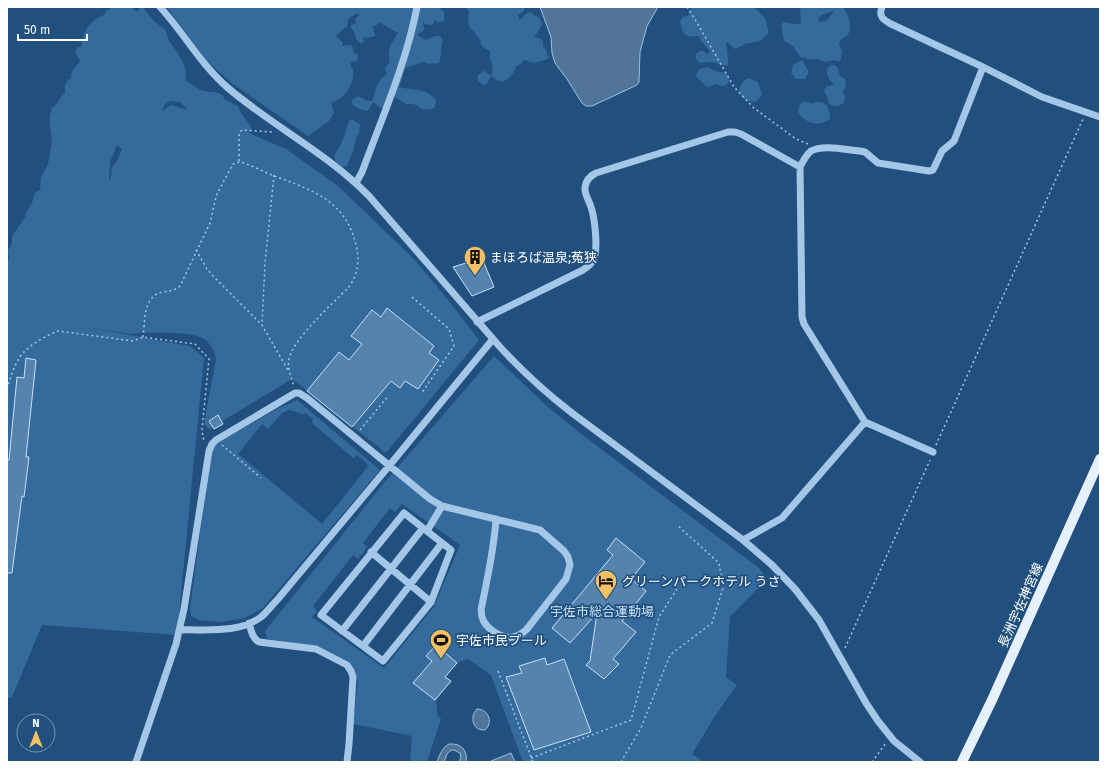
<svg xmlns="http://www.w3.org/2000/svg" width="1107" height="769" font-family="'Fira Sans','Noto Sans JP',sans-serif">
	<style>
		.green { fill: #346a9c; fill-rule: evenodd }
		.water { fill: #527597; stroke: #98c3e8 }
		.building { fill: #5583ad; stroke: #c8e0f5 }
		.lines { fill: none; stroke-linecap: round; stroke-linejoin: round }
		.path { stroke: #a4c7e7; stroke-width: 1.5; stroke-dasharray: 2 3; stroke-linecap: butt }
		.minor { stroke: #a4c7e7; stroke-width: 7 }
		.major { stroke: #e6f1fd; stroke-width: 10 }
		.labels { text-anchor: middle; stroke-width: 3.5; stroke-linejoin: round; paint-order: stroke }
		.poi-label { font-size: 13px; fill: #fff; stroke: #21507e; text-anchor: start }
		.street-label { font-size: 13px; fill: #fff; stroke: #21507e }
		.park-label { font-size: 13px; fill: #c8e0f5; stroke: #21507e }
	</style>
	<rect width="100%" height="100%" fill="#21507e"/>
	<path class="green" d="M 113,7 L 132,7 L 137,12 L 140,8 L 144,8 C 148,14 153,21 159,25 C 160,26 162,27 164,28 C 167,32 167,35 169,40 C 176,53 189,64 185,80 L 200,90 C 204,90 206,92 210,92 C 217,93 222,92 225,100 L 228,101 L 238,106 C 241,115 248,121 252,129 L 249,133 L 286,149 L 338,186 L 413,258 L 445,296 L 479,340 L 386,453 L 292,379 L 209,429 L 204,424 L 216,359 C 215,350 209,340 200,337 C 189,332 143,332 131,334 L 86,327 L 190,346 L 204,358 L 177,635 L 42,625 L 12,697 L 7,698 L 7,260 L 9,259 L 8,251 L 12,243 L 12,238 L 14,233 L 25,217 L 27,211 L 32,203 L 35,193 L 40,190 L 41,177 L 48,164 L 50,153 L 52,141 L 50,126 L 50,116 L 52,108 L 58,103 L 60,98 L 65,93 C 64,86 65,81 71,78 C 70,71 77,66 80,61 L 75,52 L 78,47 L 81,47 C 83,33 89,20 104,15 L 106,11 ZM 171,101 L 180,102 L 188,110 L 171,105 L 162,111 L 165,104 ZM 117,145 L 122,149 L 116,163 L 113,166 L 111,170 L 112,174 L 109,181 L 110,162 Z
		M 167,7 L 438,7 C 444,10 445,14 444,21 C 440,23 438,22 434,20 L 434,23 L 431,25 L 425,24 L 423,21 L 424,30 L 417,35 L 426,40 L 435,36 L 440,36 L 443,41 C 440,48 442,56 439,63 L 436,64 L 433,63 L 429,64 L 423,62 L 405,68 L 402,79 L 399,87 C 414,91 425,87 436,100 L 435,107 L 430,110 L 422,109 L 416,105 L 412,104 L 406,104 L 393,96 L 386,108 L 379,107 L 373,102 L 368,111 L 359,109 L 352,104 L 352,100 L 358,96 L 367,101 L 372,101 C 374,97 374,95 375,91 C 376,85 382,77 387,74 L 385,69 L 387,65 L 390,62 C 386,51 392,42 398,33 L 380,23 L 373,26 L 375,36 L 368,38 L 365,37 L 363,38 L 364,42 L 361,44 L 356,39 L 354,32 L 351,27 L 351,25 L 356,23 L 355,19 L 360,15 L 357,13 C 349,18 349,17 347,26 L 336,36 L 343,43 L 342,46 L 347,45 L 352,46 L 354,53 L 358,55 L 357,61 L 351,62 L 351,67 C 358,74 349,90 343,96 C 340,99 335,101 331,103 L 334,112 L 329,121 L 308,136 L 233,84 L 206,60 Z
		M 466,7 L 525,7 L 524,11 L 518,15 L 520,20 L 527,13 L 531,12 L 533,15 L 539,17 L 542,24 C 540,28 538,32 534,37 C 540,38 545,40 543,47 C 547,49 546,53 549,57 L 548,59 L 534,63 L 524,60 L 521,64 L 516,66 C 514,74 509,79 502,82 L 495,79 L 491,76 L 486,85 C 476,83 474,76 483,71 L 486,72 L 491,76 L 493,67 L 490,59 L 490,51 C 485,49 482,47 480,42 L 482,40 C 477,38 478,37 475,33 C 474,31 472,30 470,28 C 467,22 469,17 469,11 L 466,9 Z
		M 691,7 L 754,7 L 765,18 L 769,33 L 760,41 L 745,44 L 735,49 L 726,41 L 728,59 L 728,66 C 722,66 717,62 711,62 C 707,62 704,63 700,63 L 696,59 L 696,54 L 700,51 L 703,51 L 708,54 L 710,51 L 701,41 L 699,36 C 696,36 691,37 688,36 C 682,34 681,26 680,21 L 683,17 L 688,16 Z
		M 800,7 L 834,7 L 834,10 C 829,13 822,14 818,18 L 819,22 L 827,21 C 830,16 834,12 835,7 L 843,7 C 850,17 856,34 841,39 L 839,44 L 842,52 L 840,62 L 834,60 L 826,62 L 818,59 L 809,59 L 800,57 L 793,46 L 784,41 L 781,25 L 784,22 L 795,24 L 801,24 Z
		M 802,60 L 809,72 L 805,79 L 796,79 L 791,73 L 793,65 Z
		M 831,65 C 838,64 839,71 840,76 L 845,79 L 846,88 L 842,91 L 845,96 L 844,103 C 838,106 835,108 829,104 L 827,96 L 824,91 C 826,85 828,86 834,85 C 828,79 823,71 831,65 Z
		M 707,67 C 710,69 713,70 716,71 C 724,74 729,71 729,82 C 725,88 721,86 715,84 L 712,86 L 707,87 L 697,78 L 696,75 L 699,69 Z
		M 749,78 L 758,82 L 762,94 C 756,104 754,103 744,99 L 739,92 C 740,84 743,81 749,78 Z
		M 805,101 C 807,102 809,103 811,103 C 817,104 812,102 818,102 C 828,101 830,111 830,119 C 819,127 805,124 798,112 C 799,107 799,104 805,101 Z
		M 351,119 L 360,124 L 359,133 L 356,137 L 354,149 L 347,166 L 342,167 L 336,162 L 334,156 C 337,150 341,145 343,139 C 348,130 344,127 351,119 Z
		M 494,356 L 547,406 L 580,433 L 755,565 C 761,570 765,574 765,581 L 730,617 L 726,677 L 737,685 L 715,716 L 692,754 L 704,762 L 523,762 L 491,675 L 468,659 L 457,663 L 446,677 L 451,681 L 436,700 L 437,707 L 437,715 L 441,719 L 427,762 L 410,762 L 412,736 L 353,724 L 358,681 L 353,669 L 315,646 L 267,639 L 265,631 L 384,483 ZM 402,504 L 460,545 L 433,608 L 384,668 L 312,617 L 317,611 L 313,606 L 353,555 L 358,559 L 367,547 L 363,543 L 390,508 L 395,512 Z
		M 297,400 L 380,470 L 262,609 L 245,618 L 222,622 L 199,620 L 191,616 L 190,609 L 209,466 L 214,445 L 277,409 ZM 289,410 C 296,410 301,417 306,413 L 313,419 L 312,422 L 313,424 L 352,457 L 354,458 L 357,455 L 365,462 L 368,466 L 366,469 L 322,524 L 238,454 L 262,424 L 268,429 L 282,413 Z"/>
	<path class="water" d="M 540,7 L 658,7 L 647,26 L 640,52 L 639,82 L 637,85 L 592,106 L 586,106 L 582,103 L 567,79 L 555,63 L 552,53 L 551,37 Z
		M 477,709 C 488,709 494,722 485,730 C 473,731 469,717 477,709 Z
		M 449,744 C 461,743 468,750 466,762 L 459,762 L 461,757 L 460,753 L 454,750 C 447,750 446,757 444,762 L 437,762 C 440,754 442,748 449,744 Z
		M 511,753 L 515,762 L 491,762 L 491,761 Z"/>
	<path class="building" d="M 482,258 L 494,287 L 472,296 L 453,267 Z
		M 387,308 L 434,346 L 429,353 L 439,360 L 418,389 L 405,381 L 400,388 L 391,381 L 352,427 L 307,391 L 339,352 L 349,360 L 362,344 L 351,336 L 372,310 L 381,317 Z
		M 26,358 L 36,360 L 26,457 L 29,457 L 24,497 L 22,496 L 12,573 L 7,573 L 7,460 L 9,460 L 17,377 L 24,378 Z
		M 218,415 L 223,424 L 214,429 L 209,421 Z
		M 616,538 L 645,562 L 631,579 L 646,591 L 622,621 L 636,632 L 613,659 L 619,664 L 604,679 L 586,665 L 590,661 L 597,613 L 570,643 L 552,628 L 613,555 L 607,550 Z
		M 436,645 L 457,663 L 445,677 L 451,681 L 435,700 L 413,683 L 432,661 L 426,656 Z
		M 545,658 L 547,665 L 564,659 L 591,732 L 534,750 L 506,677 L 522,673 L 519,666 Z"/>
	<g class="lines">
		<path class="path" d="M 687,7 L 696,21 L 734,87 L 754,108 L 796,139 L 808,144
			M 239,161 L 239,133 L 242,130 L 272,132
			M 274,175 L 265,263 L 262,325 L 289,372
			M 196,250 L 207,269 L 213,276 L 262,325
			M 412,297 L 449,329 L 454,346 L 421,394
			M 143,337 C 145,323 143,299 159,293 C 166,291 173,292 180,286 L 210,223 L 215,201 L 217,194 L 233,164 L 239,162 L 244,163 C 255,167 266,173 277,177 C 315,191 346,202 356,245 C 360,260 358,275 348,288 C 333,303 293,339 289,359 C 287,368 291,377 294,386
			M 7,389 C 10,379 13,369 18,360 C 25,347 45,336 58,331 L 133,341 L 143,337 L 195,344 L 209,359 L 202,429 L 203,438 L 205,441
			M 360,430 L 389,395
			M 222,445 L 261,478
			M 936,445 L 1083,119
			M 845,648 L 930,460
			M 498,671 L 533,762
			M 531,758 L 631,720 L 659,617 L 677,589
			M 621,762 L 641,728 L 670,655 L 712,623 L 723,588 L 719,563 L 677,525
			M 872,762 L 886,743"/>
		<path class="minor" d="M 160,7 C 184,33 201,65 228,88 C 274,127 327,153 369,196 L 500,347 C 522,371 546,393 572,413 L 743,540 L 772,565 L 795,589 L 819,620 L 866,703 L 878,721 L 894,741 L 920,762
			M 882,7 C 878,17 884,20 891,24 L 983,67 L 1042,97 L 1100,117
			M 356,183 L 362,172 C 382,118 406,64 417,7
			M 477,322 L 583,270 C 587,267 592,264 594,259 C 598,248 595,219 591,207 C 589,200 584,194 585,187 C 586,180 590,176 596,173 L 728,132 L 735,132 L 741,134 L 800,167
			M 933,452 L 865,422 L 804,324 L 802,317 L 800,167 C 803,161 806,155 811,151 C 823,144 847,150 860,151 L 865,152 L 878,163 L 929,171 L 933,170 L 942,151 L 954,141 L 983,67
			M 404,513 L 451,550 L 431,602 L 383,661 L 321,615 Z
			M 427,531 L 442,506
			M 743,540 L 782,518 L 865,422
			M 371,552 L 431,602
			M 249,623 C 251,630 252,638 259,642 L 316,649 L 347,665 L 351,671 L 353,677 L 349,744 L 347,762
			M 180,630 C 206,629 238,634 261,617 C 267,612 272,605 278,599 L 389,466 L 493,339
			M 342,631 L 423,528
			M 363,646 L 442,543
			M 136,762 L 176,644 L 184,609 L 209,451 L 212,444 L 216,440 L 295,393 L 299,393 L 307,398 L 430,499 L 442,506 L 540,530 L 564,551 L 568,557 L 570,565 L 566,579 L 527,629 C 523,633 519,636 513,637 C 501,639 485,628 482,617 C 481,615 482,612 481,610 C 487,580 494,550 496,519"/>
		<path class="major" d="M 962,762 L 992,700 L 1100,459"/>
	</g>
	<defs>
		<g id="building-pin" transform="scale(1.15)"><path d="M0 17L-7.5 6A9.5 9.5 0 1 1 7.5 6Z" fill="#f4c066" stroke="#21507e"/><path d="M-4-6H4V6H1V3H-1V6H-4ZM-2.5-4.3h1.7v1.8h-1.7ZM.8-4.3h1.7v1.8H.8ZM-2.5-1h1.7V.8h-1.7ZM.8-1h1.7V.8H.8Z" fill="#111"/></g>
		<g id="hotel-pin" transform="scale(1.15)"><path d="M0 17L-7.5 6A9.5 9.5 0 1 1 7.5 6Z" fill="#f4c066" stroke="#21507e"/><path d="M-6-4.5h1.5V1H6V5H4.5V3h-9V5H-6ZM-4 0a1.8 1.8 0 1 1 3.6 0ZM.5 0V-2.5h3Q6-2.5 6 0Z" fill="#111"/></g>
		<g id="stadium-pin" transform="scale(1.15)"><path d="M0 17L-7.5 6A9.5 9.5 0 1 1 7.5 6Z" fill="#f4c066" stroke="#21507e"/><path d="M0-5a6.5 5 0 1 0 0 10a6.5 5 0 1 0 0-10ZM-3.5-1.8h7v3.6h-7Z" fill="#111"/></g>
	</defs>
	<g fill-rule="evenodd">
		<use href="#building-pin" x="475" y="257"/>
		<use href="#hotel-pin" x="606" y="581"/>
		<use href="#stadium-pin" x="441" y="640"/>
	</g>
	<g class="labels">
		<g class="poi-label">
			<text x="490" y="262">まほろば温泉;菟狭</text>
			<text x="622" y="586">グリーンパークホテル うさ</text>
			<text x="456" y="645">宇佐市民プール</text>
		</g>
		<g class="street-label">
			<text transform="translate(1020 605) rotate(-66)" y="5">長洲宇佐神宮線</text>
		</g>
		<g class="park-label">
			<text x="602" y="616">宇佐市総合運動場</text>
		</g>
	</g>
	<rect width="1107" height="769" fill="none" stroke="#ffffff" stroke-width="16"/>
	<g transform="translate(36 733)"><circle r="19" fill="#21507e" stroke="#7a96b2"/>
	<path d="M0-3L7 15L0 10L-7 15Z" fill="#f4c066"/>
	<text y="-6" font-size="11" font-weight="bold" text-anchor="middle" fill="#ffffff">N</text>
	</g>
	<path d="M18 34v6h69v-6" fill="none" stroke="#ffffff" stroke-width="2"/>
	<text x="24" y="34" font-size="12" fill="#ffffff" stroke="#21507e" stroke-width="3" paint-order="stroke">50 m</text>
</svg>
